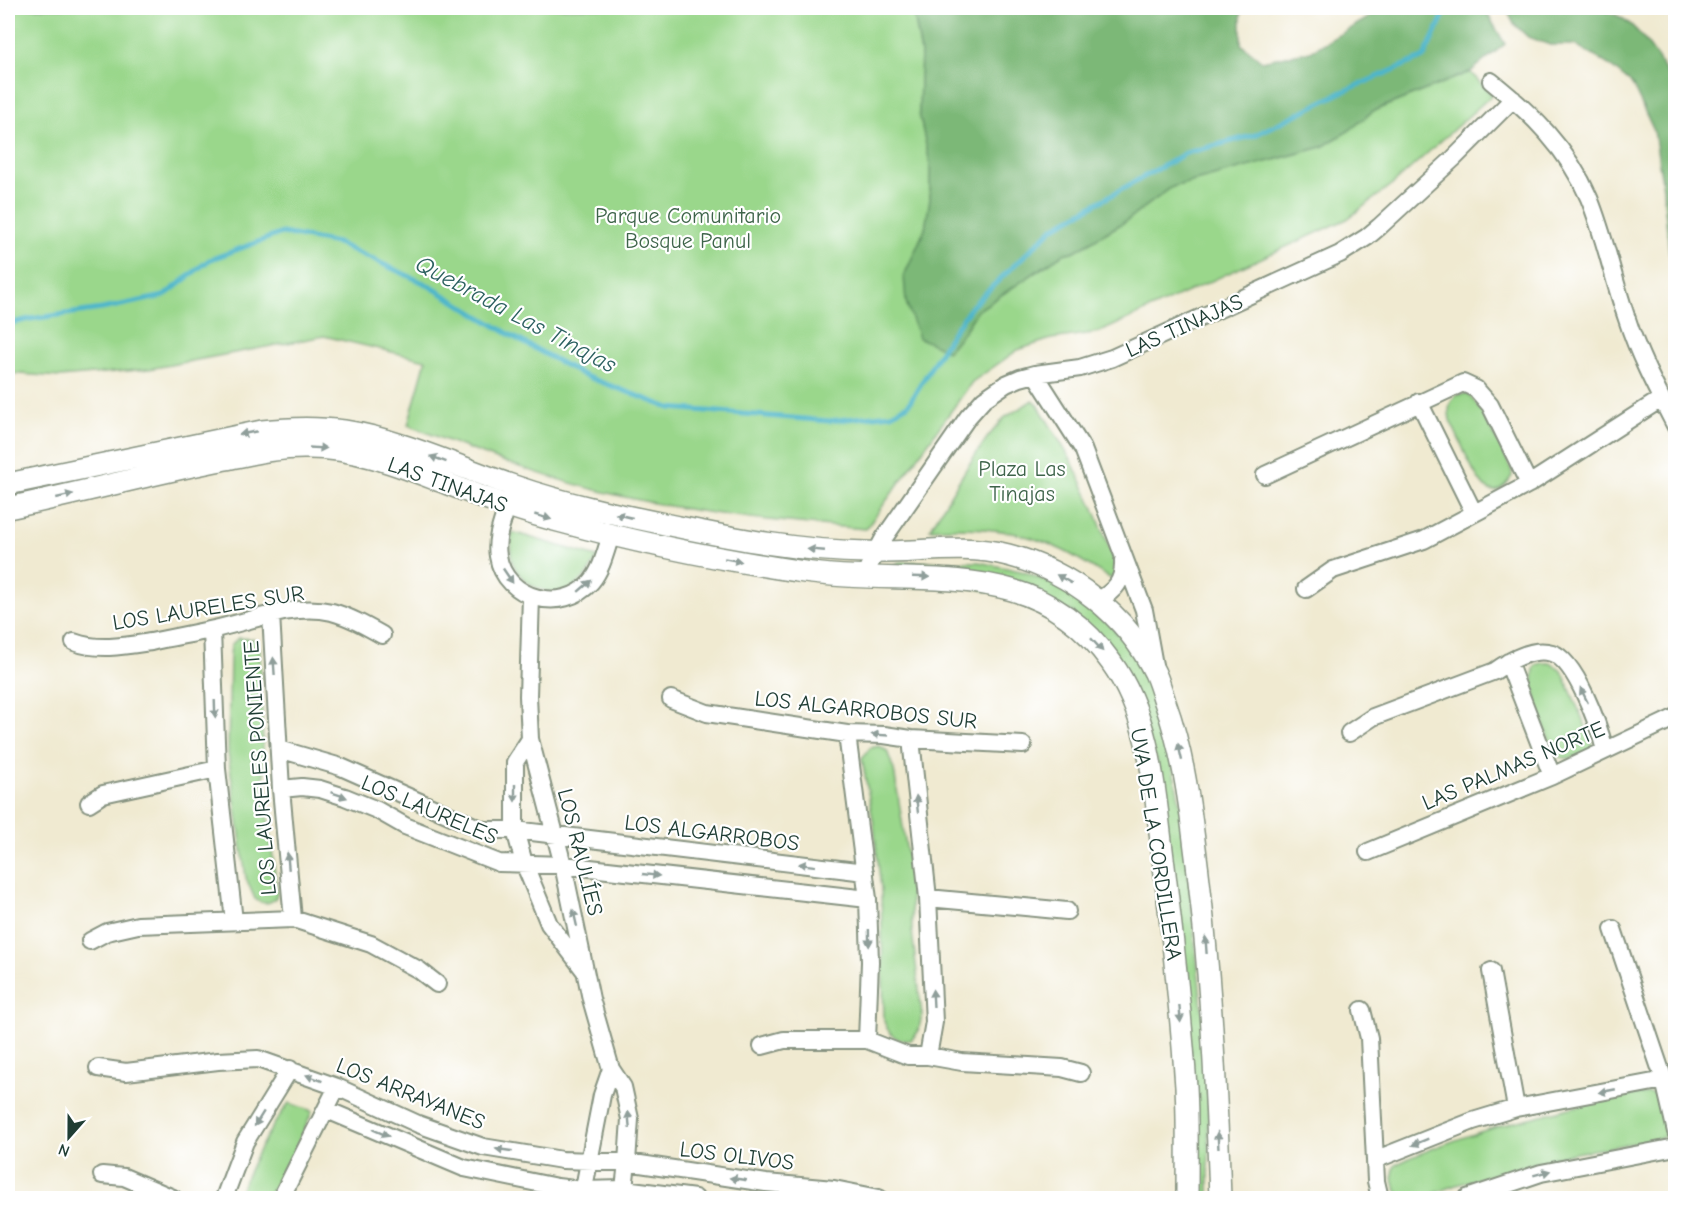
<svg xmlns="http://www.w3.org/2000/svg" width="1683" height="1206" font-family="'Comic Neue',sans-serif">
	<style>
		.green { fill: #9ad78b; stroke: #5c8a60; stroke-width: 1.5 }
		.forest { fill: #7bb877; stroke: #4d7a56; stroke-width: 1.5 }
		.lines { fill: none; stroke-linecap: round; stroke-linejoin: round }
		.stream { stroke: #4db6cb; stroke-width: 5 }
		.minor-casing { stroke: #889482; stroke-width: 20 }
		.tertiary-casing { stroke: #889482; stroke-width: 24 }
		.minor { stroke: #fff; stroke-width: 16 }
		.tertiary { stroke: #fff; stroke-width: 21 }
		.oneway { fill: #8f9e9a }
		.labels { text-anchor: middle; stroke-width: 4.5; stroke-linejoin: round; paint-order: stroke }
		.park-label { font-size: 22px; fill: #3e644a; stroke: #fff }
		.street-label { font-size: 22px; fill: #1f3d34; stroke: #fff }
		.water-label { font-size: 24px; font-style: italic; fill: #2d6161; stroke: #fff }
	</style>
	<rect width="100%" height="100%" fill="#fff"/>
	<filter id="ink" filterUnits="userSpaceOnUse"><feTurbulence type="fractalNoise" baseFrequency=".0167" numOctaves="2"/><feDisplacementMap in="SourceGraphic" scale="12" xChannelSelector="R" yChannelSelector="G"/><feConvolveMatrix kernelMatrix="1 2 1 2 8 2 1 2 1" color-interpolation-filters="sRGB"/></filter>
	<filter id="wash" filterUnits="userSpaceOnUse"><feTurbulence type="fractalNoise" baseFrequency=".008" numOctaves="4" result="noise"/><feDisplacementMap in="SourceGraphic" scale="24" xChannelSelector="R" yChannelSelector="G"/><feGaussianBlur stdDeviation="1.35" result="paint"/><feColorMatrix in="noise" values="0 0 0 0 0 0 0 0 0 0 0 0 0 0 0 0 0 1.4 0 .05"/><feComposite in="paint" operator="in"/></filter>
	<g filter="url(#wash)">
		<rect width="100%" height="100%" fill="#f0ead1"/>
		<path class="green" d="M 8,8 L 913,8 L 921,53 L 919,113 L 930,163 L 930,199 L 925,229 L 904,276 L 965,330 L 977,311 L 1063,254 L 1075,251 L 1126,221 L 1172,187 L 1322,147 L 1350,130 L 1373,111 L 1470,72 L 1492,95 L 1393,184 L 1347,219 L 1100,332 L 1051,339 L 1018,350 L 972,382 L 866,529 C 780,522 695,514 612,494 C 541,477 474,452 408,425 L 426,360 L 324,336 L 149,369 L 60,377 L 8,373 Z
			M 1467,394 C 1482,406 1501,450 1511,468 L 1512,476 C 1490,511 1476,476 1466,455 C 1461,443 1455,431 1450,420 C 1448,409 1449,403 1456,395 Z
			M 1033,400 L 1038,405 L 1071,460 L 1093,506 L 1119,572 L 1116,579 L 1110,578 C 1094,569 1079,558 1062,550 C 1021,529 976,526 930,529 L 968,466 L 987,438 L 1004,418 Z
			M 512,532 L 597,557 C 592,569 586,579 574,586 C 552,601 520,585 512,561 C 510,552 511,542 512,532 Z
			M 900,562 L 979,562 L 1025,572 L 1048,582 L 1076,597 L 1106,621 L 1123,640 L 1156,697 L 1164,725 L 1181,808 L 1208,1064 L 1209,1198 L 1196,1198 L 1198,1167 L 1197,1119 L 1157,760 L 1073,612 L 897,569 L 897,563 Z
			M 238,638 L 253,639 L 258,643 L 260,649 L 264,782 L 277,892 L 276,897 C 270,905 262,904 255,899 L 246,878 L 228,753 L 230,657 L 231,645 Z
			M 1542,663 L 1550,663 L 1562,671 L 1592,741 L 1592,749 C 1579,755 1568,763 1555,755 C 1548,735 1525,683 1536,665 Z
			M 879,746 L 887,751 L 894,770 L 910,872 L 912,931 L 922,1015 L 918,1032 L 911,1040 C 897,1042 888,1034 884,1021 L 881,889 L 874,825 L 862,759 L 870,748 Z
			M 1649,1093 L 1660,1095 L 1669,1130 L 1665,1136 L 1658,1139 L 1564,1155 L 1456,1185 L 1425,1197 L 1404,1198 C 1393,1190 1391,1177 1395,1165 C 1447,1140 1502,1124 1558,1111 C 1588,1103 1618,1096 1649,1093 Z
			M 289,1103 L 312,1111 L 299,1142 L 267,1198 L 238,1198 C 250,1164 267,1132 289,1103 Z"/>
		<path class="forest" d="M 913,8 L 1246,8 L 1241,13 L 1241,44 L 1262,61 L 1311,51 L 1370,17 L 1381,8 L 1484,8 L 1505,44 L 1470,72 L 1373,111 L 1350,130 L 1322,147 L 1172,187 L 1126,221 L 1075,251 L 1063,254 L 977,311 L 965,330 L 948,351 L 919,338 L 906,302 L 904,276 L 925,229 L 930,199 L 930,163 L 919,113 L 921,53 Z
			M 1506,8 C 1540,7 1585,2 1616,15 C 1639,24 1665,68 1675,89 L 1675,279 L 1669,251 L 1663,189 L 1654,131 L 1632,84 L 1609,65 L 1576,45 L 1550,45 L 1528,37 L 1514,24 Z"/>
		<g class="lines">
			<path class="stream" d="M 8,324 L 30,319 L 102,309 L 164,296 L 209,260 L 282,233 L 337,243 L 426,284 L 512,336 L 585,376 L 670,408 L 829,421 L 891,414 L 908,405 L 952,333 L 972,306 L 1053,228 L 1186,153 L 1255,135 L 1342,92 L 1424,57 L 1447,8"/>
		</g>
	</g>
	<g filter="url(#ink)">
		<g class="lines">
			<g class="minor-casing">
				<path id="minor" d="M 1491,81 C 1531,113 1568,149 1589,198 C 1605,237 1613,279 1627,319 C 1639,357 1658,392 1676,427
					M 1035,374 L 1083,449 L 1144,610 L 1154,665
					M 1419,402 L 1474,513
					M 1265,475 L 1463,383 L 1476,389 L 1490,405 L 1529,484
					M 507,507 C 502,523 495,539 498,556 C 505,600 563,614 591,582 C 602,569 606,550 611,535
					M 863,577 L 884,538 L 968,417 L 984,399 L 1006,384 L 1020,378 L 1035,374 L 1080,368 L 1112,358 L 1340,254 L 1367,237 L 1379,227 L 1454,158 L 1513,99
					M 1306,589 L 1333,570 L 1424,540 L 1529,484 L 1661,399
					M 531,596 L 528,696 L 530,739 L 563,865 L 591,999 L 611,1069 L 623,1087 L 630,1119 L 627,1162 L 624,1189 L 620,1198
					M 1097,601 C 1115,591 1124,581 1123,560
					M 271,614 L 281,789 L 293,919
					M 212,630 L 217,769 L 234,921
					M 74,642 C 98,651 125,646 151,642 C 172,637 193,634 214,629 C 252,621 293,603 332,612 C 350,617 366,626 382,635
					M 1508,662 L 1552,776
					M 671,699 L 707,713 L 847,734 L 884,735 L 911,739 L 1023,745
					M 1349,733 L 1373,717 L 1495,671 C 1509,661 1533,647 1552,653 C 1576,660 1599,727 1605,750
					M 847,734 L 868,899 L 870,962 L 867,1040
					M 530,739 L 515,762 L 515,830 L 524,863 L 549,924 L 584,970
					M 911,739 L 928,898 L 934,1022 L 928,1056
					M 279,749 L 341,767 L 483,830 L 515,830 L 865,872
					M 281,789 L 302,787 L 320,789 L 345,797 L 377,810 L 405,826 L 499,863 L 563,865 L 868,899
					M 89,803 L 103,794 L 217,769
					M 1368,852 L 1552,776 L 1676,717
					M 928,898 L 1067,911
					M 1613,929 L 1664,1080 L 1676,1132
					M 90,941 L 107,932 L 138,925 L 293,919 L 371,944 L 419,970 L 437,984
					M 1491,971 L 1516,1108
					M 1362,1010 L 1369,1038 L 1376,1181 L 1380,1198
					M 762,1046 L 784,1040 L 867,1040 L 908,1056 L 928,1056 L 962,1062 L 1062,1068 L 1081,1073
					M 98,1068 L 126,1072 L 218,1061 L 258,1059 L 337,1087 L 418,1124 L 483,1147 L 562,1160 L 627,1162 L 766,1183 L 834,1189 L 879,1198
					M 327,1110 L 464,1168 L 557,1187 L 583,1190 L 624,1189 L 695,1198
					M 1377,1159 L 1473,1121 L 1516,1108 L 1664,1080
					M 102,1175 L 124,1177 L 173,1198
					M 224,1198 L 245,1142 L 290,1069
					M 281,1198 L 337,1087
					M 582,1198 L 602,1095 L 611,1069
					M 1467,1198 L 1541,1173 L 1676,1147"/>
			</g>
			<g class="tertiary-casing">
				<path id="tertiary" d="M 8,484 L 262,431 C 289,428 316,427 344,431 C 402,440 458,467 514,486 C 566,504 620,515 674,526 C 737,539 801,551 866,552 C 914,554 961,543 1008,555 C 1070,571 1127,615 1155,673 C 1159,682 1162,692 1165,702 C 1182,749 1189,798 1195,848 C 1210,964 1216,1082 1220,1198
					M 8,508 C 77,494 146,475 216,461 C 247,455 277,447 309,448 C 359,448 403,467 448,484 C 486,499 523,512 562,522 C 642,544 723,560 804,572 C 918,589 1032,551 1111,662 C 1153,720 1155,798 1164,866 C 1173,940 1181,1013 1186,1087 C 1188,1124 1187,1162 1187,1198"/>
			</g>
			<use href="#minor" class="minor"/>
			<use href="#tertiary" class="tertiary"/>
		</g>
		<defs><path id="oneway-solid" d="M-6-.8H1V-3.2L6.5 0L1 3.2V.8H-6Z" transform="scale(1.5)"/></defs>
		<g class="oneway">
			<use href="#oneway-solid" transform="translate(248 433) rotate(169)"/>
			<use href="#oneway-solid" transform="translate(318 448) rotate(3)"/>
			<use href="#oneway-solid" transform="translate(438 459) rotate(-160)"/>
			<use href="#oneway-solid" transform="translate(65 496) rotate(-13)"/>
			<use href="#oneway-solid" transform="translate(624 516) rotate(-167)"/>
			<use href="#oneway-solid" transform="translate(543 517) rotate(16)"/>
			<use href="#oneway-solid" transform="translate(816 550) rotate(-175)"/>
			<use href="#oneway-solid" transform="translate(733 560) rotate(10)"/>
			<use href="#oneway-solid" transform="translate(508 576) rotate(56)"/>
			<use href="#oneway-solid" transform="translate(921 577) rotate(2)"/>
			<use href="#oneway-solid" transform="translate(1064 579) rotate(-150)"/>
			<use href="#oneway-solid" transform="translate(585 586) rotate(-41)"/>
			<use href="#oneway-solid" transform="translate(1097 645) rotate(48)"/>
			<use href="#oneway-solid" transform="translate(274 666) rotate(-94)"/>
			<use href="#oneway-solid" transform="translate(1584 695) rotate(-116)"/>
			<use href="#oneway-solid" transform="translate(215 709) rotate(88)"/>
			<use href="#oneway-solid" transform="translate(880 735) rotate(-177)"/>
			<use href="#oneway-solid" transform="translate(1180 752) rotate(-103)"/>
			<use href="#oneway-solid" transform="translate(515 793) rotate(90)"/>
			<use href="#oneway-solid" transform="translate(339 795) rotate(19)"/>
			<use href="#oneway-solid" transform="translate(917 804) rotate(-96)"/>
			<use href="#oneway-solid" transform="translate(288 861) rotate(-95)"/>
			<use href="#oneway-solid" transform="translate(807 865) rotate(-173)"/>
			<use href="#oneway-solid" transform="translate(651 875) rotate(6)"/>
			<use href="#oneway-solid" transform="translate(575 918) rotate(-103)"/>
			<use href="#oneway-solid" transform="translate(869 938) rotate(89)"/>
			<use href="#oneway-solid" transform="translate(1206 945) rotate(-94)"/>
			<use href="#oneway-solid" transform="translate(933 998) rotate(-93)"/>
			<use href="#oneway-solid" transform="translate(1180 1014) rotate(86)"/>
			<use href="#oneway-solid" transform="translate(314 1078) rotate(-159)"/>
			<use href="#oneway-solid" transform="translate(1607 1091) rotate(169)"/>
			<use href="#oneway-solid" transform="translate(259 1119) rotate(122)"/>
			<use href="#oneway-solid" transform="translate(629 1120) rotate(-95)"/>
			<use href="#oneway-solid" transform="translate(381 1133) rotate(23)"/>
			<use href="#oneway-solid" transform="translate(1218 1140) rotate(-93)"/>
			<use href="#oneway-solid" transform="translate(1420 1142) rotate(158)"/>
			<use href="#oneway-solid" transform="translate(504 1150) rotate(-172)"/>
			<use href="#oneway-solid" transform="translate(1542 1173) rotate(-15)"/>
			<use href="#oneway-solid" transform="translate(738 1179) rotate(-172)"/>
		</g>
	</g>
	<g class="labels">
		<g class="park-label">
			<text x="688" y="223">Parque Comunitario<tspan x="688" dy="25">Bosque Panul</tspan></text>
			<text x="1022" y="476">Plaza Las<tspan x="1022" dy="25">Tinajas</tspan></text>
		</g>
		<g class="street-label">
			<text transform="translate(1184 325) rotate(-24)" y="8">LAS TINAJAS</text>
			<text transform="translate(448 484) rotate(20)" y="8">LAS TINAJAS</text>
			<text transform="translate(208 607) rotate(-9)" y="8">LOS LAURELES SUR</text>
			<text transform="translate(866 709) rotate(6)" y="8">LOS ALGARROBOS SUR</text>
			<text transform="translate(1513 765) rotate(-23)" y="8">LAS PALMAS NORTE</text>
			<text transform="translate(259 768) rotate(-94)" y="8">LOS LAURELES PONIENTE</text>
			<text transform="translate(430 809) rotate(23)" y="8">LOS LAURELES</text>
			<text transform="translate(712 832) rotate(7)" y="8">LOS ALGARROBOS</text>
			<text transform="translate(1157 844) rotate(81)" y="8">UVA DE LA CORDILLERA</text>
			<text transform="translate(581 852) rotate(76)" y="8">LOS RAULÍES</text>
			<text transform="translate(411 1093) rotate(22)" y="8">LOS ARRAYANES</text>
			<text transform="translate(737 1155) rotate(7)" y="8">LOS OLIVOS</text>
		</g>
		<g class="water-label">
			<text transform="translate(516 314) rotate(28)" y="8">Quebrada Las Tinajas</text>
		</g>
	</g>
	<rect width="1683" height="1206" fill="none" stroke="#fff" stroke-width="30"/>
	<g transform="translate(69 1137) rotate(201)" stroke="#ffffff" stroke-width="4.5" paint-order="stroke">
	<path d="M0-4.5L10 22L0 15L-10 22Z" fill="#1f3d34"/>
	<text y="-9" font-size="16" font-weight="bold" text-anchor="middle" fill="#1f3d34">N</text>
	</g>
</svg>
